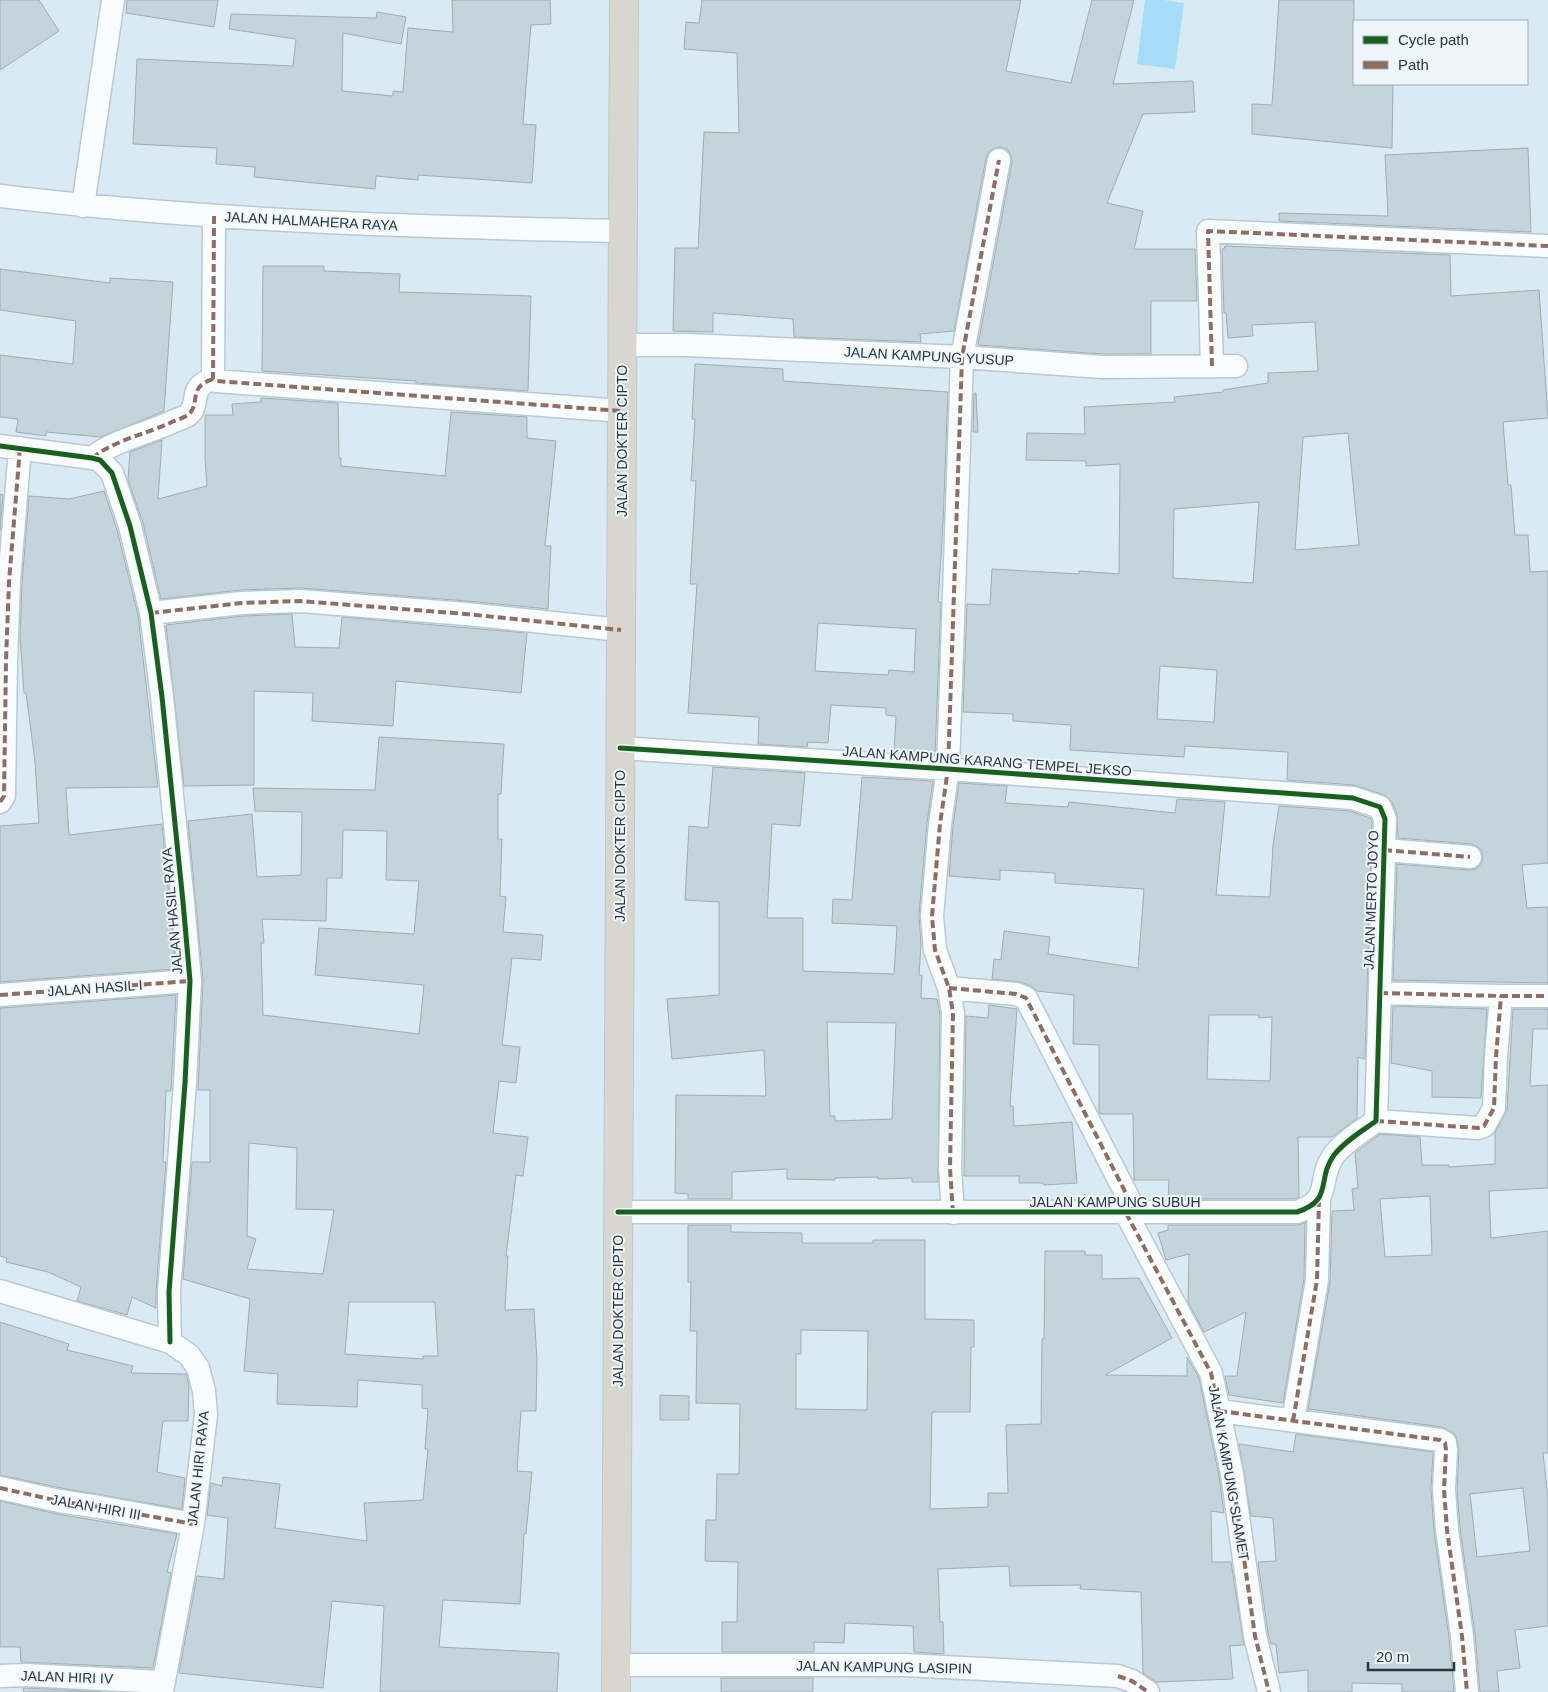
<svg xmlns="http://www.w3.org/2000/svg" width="1548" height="1692" font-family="Arial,sans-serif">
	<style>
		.green { fill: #a7dcf9 }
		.building { fill: #c5d3db; stroke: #9eacb4; fill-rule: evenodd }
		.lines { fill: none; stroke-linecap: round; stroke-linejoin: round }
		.street-casing { stroke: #bac8d1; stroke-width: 25 }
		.highway-casing { stroke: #bec8cd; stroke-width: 30 }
		.street { stroke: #f9fcfd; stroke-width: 22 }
		.highway { stroke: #d7d6cf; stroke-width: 28 }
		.quiet { stroke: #8d6e63; stroke-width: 4; stroke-dasharray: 8 4; stroke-linecap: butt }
		.cycleway-casing { stroke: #eff6fb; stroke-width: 8 }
		.cycleway { stroke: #1b5e20; stroke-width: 5 }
		.labels { text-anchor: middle; stroke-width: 4; stroke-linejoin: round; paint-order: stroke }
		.street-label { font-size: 14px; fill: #27363f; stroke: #eff6fb }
	</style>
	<rect width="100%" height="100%" fill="#daeaf4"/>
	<path class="green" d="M 1145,0 L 1164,0 L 1184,3 L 1175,69 L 1137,64 Z"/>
	<path class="building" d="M 0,0 L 39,0 L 59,31 L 0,70 Z
		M 127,0 L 218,0 L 214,27 L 126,13 Z
		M 452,0 L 550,0 L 551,24 L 531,25 L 523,124 L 536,125 L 532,183 L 418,175 L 418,180 L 376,176 L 375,189 L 254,177 L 255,167 L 216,164 L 217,148 L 133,144 L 137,59 L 293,66 L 296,39 L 229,29 L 231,14 L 376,18 L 377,12 L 406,17 L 401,44 L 343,33 L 342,91 L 393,96 L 393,91 L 403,92 L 408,28 L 453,32 Z
		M 702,0 L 1021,0 L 1006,71 L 1071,83 L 1092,0 L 1134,0 L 1113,84 L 1193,81 L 1195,112 L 1143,114 L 1107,203 L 1143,211 L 1134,249 L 1195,249 L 1197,301 L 1151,301 L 1151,354 L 1102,354 L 978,345 L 1012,162 L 1011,156 L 1008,150 L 1001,147 L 995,148 L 989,151 L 986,158 L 954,331 L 920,334 L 921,342 L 794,337 L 793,319 L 713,313 L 713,332 L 673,331 L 675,248 L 698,248 L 704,132 L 739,133 L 737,53 L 684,49 L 686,22 L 699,23 Z
		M 1279,0 L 1354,0 L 1354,84 L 1393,84 L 1392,148 L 1252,134 L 1252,104 L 1272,105 Z
		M 1528,148 L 1531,232 L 1279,221 L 1279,213 L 1388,216 L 1385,155 Z
		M 1225,246 L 1450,255 L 1451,296 L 1539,290 L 1548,418 L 1503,422 L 1508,485 L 1511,485 L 1515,535 L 1528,535 L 1530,572 L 1548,571 L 1548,863 L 1522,865 L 1527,908 L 1548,907 L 1548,983 L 1393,980 L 1397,864 L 1469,870 L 1476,869 L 1480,865 L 1483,858 L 1482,851 L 1478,847 L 1471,844 L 1398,838 L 1397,814 L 1392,802 L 1385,795 L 1354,785 L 1287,780 L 1288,752 L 1185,746 L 1184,757 L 1070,750 L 1071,725 L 1013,721 L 1013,714 L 963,712 L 967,604 L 990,605 L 992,569 L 1079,574 L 1079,571 L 1119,574 L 1120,464 L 1086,466 L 1086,461 L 1026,460 L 1027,433 L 1085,434 L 1084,407 L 1175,402 L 1174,397 L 1223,392 L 1223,390 L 1268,383 L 1268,373 L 1318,371 L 1315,322 L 1252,325 L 1253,336 L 1228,338 L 1226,313 L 1224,313 L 1222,249 L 1224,249 ZM 1348,433 L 1359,545 L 1295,550 L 1303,437 ZM 1259,502 L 1253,583 L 1173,578 L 1174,509 ZM 1160,666 L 1217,670 L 1214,722 L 1157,719 Z
		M 263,266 L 324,266 L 324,271 L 400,274 L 399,292 L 531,296 L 528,391 L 416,383 L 416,381 L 262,371 Z
		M 0,269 L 110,283 L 110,278 L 173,282 L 164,411 L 101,437 L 46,432 L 46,436 L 16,432 L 18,419 L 0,417 L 0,355 L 73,364 L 76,321 L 0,310 Z
		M 695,364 L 783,369 L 783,381 L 948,392 L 943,524 L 938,602 L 941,602 L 935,755 L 894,752 L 896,716 L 886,715 L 886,708 L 831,705 L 828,743 L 808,742 L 807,747 L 758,744 L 759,717 L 688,713 L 697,584 L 690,584 L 696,481 L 691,481 L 695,419 L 692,419 ZM 818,623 L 916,629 L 914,672 L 889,670 L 888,675 L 815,671 Z
		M 974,393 L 976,393 L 978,432 L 973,432 Z
		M 261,398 L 338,403 L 339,458 L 341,458 L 341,466 L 445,476 L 451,412 L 527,417 L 527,438 L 556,441 L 545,546 L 551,546 L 548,609 L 467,601 L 301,588 L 241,590 L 161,599 L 143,523 L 128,480 L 130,452 L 162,440 L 158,499 L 207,486 L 205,458 L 205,415 L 233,415 L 232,404 L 261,402 Z
		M 104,491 L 117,530 L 138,615 L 158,787 L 66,788 L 69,835 L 162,824 L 176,969 L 0,982 L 0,826 L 39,823 L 35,762 L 26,693 L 24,693 L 20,637 L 22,583 L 29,496 L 69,499 Z
		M 0,494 L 3,495 L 0,531 Z
		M 292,614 L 295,647 L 339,648 L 342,617 L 527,633 L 521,693 L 396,681 L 393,726 L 312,721 L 313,693 L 254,691 L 254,785 L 184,786 L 166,625 L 243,616 Z
		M 379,737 L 504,744 L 501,794 L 498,794 L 498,839 L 502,839 L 500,896 L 506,897 L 503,932 L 543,935 L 541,960 L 512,958 L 502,1045 L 520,1047 L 516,1083 L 499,1081 L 493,1133 L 528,1137 L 523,1176 L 516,1175 L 506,1256 L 508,1256 L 505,1310 L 534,1309 L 537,1361 L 536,1411 L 521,1411 L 517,1471 L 532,1472 L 526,1534 L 524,1534 L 520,1604 L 443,1600 L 439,1647 L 559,1653 L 557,1692 L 380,1692 L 384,1606 L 332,1601 L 323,1688 L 179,1673 L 197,1576 L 224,1579 L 228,1518 L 207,1515 L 211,1483 L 222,1486 L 223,1477 L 280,1484 L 275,1528 L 367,1541 L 364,1503 L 423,1500 L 428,1449 L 425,1449 L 428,1409 L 422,1408 L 422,1385 L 358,1380 L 357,1407 L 277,1404 L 278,1374 L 244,1371 L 250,1299 L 183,1279 L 192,1162 L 210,1162 L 210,1090 L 198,1090 L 203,980 L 188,821 L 252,814 L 257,877 L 301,875 L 302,812 L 255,811 L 253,788 L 375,790 ZM 343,830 L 387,831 L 386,880 L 419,881 L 414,934 L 319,928 L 315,975 L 424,985 L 419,1034 L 263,1015 L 261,943 L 264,943 L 262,919 L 326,921 L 327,878 L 342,878 ZM 249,1143 L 297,1148 L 296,1209 L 334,1210 L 323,1274 L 247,1269 L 256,1239 L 247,1236 ZM 349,1302 L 435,1302 L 438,1356 L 423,1356 L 423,1359 L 345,1354 Z
		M 713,767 L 805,773 L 800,826 L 772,824 L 767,918 L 803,918 L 803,971 L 894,974 L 897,926 L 832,923 L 833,899 L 852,900 L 862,777 L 933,781 L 927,823 L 919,915 L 921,944 L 919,975 L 922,975 L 921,998 L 937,999 L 940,1014 L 938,1182 L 912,1182 L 912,1178 L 878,1179 L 878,1177 L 835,1178 L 835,1180 L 787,1179 L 787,1169 L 732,1172 L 732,1199 L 688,1199 L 688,1194 L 675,1193 L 676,1095 L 766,1096 L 764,1050 L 672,1059 L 667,999 L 719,995 L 719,902 L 685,900 L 689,826 L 708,828 ZM 827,1022 L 896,1023 L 892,1119 L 835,1121 L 835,1116 L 830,1116 Z
		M 959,783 L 1007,786 L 1005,803 L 1068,807 L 1069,802 L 1175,813 L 1177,799 L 1225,802 L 1216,895 L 1270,897 L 1273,845 L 1279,806 L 1350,811 L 1370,818 L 1372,821 L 1365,1059 L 1358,1057 L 1357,1118 L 1332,1137 L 1298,1137 L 1299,1197 L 1294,1199 L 1168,1199 L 1169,1180 L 1134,1180 L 1133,1114 L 1100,1114 L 1099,1112 L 1099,1045 L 1073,1044 L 1074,995 L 1037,991 L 1031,986 L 1021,982 L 992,979 L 994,959 L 1001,960 L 1004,931 L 1050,937 L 1048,954 L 1138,968 L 1144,889 L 1055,883 L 1055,873 L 1000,870 L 1000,880 L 949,876 L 953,826 ZM 1209,1015 L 1259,1015 L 1259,1018 L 1272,1017 L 1270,1081 L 1207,1079 Z
		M 176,995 L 171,1091 L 166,1091 L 163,1162 L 166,1162 L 156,1291 L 156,1308 L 132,1297 L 127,1315 L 77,1301 L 81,1287 L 48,1272 L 6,1262 L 7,1258 L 0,1256 L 0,1008 Z
		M 989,1005 L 1017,1009 L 1010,1106 L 1013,1106 L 1014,1126 L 1072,1122 L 1077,1183 L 1044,1185 L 1043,1183 L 1019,1183 L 1019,1176 L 964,1176 L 966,1016 L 988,1018 Z
		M 1393,1006 L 1487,1009 L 1481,1098 L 1432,1097 L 1432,1071 L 1391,1063 Z
		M 1513,1009 L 1548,1009 L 1548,1029 L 1533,1029 L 1530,1086 L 1548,1085 L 1548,1188 L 1489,1191 L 1491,1238 L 1548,1231 L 1548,1453 L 1543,1453 L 1548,1499 L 1548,1626 L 1515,1630 L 1520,1668 L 1497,1671 L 1499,1692 L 1480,1692 L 1475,1634 L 1460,1529 L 1457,1490 L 1459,1450 L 1456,1436 L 1452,1432 L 1442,1427 L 1308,1409 L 1330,1282 L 1332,1211 L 1354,1210 L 1352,1189 L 1358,1188 L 1355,1153 L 1380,1134 L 1420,1137 L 1422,1165 L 1449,1165 L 1449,1167 L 1495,1164 L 1495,1133 L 1507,1109 ZM 1430,1196 L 1432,1255 L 1385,1257 L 1380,1199 ZM 1523,1488 L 1530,1551 L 1477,1557 L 1470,1494 Z
		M 1305,1223 L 1304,1279 L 1283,1403 L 1229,1395 L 1225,1376 L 1237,1376 L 1246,1312 L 1204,1332 L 1188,1302 L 1189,1254 L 1166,1260 L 1158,1233 L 1168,1230 L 1168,1225 L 1297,1225 Z
		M 688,1225 L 731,1225 L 731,1232 L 802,1233 L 802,1243 L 873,1243 L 873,1240 L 925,1240 L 925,1319 L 974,1320 L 974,1347 L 971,1347 L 970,1412 L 932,1412 L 930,1509 L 988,1507 L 988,1493 L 1008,1493 L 1006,1425 L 1041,1424 L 1042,1339 L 1044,1339 L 1045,1251 L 1085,1251 L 1085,1255 L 1102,1255 L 1102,1279 L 1139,1278 L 1172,1338 L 1105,1375 L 1187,1376 L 1187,1357 L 1199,1378 L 1219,1476 L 1224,1513 L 1211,1511 L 1212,1562 L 1231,1562 L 1244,1645 L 1230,1646 L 1233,1679 L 1156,1682 L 1143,1673 L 1141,1592 L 1080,1589 L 1081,1585 L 1010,1586 L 1009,1566 L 938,1569 L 940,1622 L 943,1622 L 944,1654 L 914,1652 L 913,1626 L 845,1623 L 844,1643 L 814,1642 L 814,1652 L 722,1652 L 722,1622 L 737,1622 L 738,1562 L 705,1561 L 706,1520 L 716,1520 L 717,1474 L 739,1474 L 740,1404 L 696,1403 L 697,1331 L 690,1331 L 691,1282 L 688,1282 ZM 801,1330 L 868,1331 L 867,1410 L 796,1409 L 796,1354 L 801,1354 Z
		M 0,1322 L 69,1344 L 67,1350 L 133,1366 L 131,1373 L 186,1374 L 189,1385 L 188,1421 L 163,1421 L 157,1472 L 185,1478 L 182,1509 L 61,1488 L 0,1475 Z
		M 660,1395 L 689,1396 L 689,1420 L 660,1420 Z
		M 1296,1434 L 1433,1452 L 1431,1489 L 1434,1531 L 1449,1638 L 1454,1692 L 1402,1692 L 1402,1684 L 1352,1683 L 1352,1692 L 1308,1692 L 1308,1670 L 1279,1673 L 1276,1644 L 1271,1644 L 1268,1633 L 1258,1562 L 1276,1561 L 1273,1518 L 1251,1516 L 1239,1444 L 1293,1452 Z
		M 0,1501 L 57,1514 L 177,1534 L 167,1572 L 171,1573 L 153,1668 L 21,1662 L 20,1647 L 0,1647 Z
		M 721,1678 L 813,1678 L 813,1692 L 721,1692 Z
		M 23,1688 L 26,1688 L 102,1692 L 24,1692 Z"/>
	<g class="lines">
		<g class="street-casing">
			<path id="street" d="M 0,196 C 207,221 415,227 623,231
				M 83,206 L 113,0
				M 214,216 L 213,379 L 216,381 L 622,411
				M 623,345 L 687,345 L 962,357 L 1102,367 L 1236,366
				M 1212,366 L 1208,231 L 1548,246
				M 0,446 L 92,458 L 100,460 L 112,473 L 130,526 L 151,613 L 162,697 L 183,902 L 190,981 L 185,1083 L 169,1292 L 170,1342
				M 92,458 C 113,441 145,434 170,423 C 175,420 184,418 188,415 C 202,403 186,388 213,379
				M 151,613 L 242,603 L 300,601 L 466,614 L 621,630
				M 0,802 L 4,796 L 6,661 L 9,582 L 20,448
				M 1384,850 L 1470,857
				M 949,988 L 1016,994 L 1026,998 L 1028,1002 L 1136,1213
				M 1380,993 L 1501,996 L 1548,996
				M 0,995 L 190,981
				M 1376,1121 L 1478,1128 L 1484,1126 L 1494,1108 L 1496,1057 L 1501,996
				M 618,1212 L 1297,1212 C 1334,1200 1316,1180 1334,1155 C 1345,1141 1362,1131 1376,1121 L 1385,819 L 1380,807 L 1353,798 L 948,769 L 620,748
				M 953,1213 L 950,1168 L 953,1013 L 949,988 L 935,950 L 932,916 L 940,824 L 948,769 L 962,357 L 999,160
				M 1126,1213 L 1211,1373 L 1232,1474 L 1255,1636 L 1269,1692
				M 0,1291 L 170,1342 L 189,1355 L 198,1368 L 204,1391 L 206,1415 L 193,1524 L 162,1692
				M 1219,1411 L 1440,1440 L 1445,1443 L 1446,1450 L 1444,1490 L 1447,1530 L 1462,1636 L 1467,1692
				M 1293,1421 L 1317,1280 L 1319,1200
				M 0,1488 L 59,1501 L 99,1507 L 193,1524
				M 616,1665 L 904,1665 L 1118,1676 L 1132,1681 L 1148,1692
				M 0,1676 L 26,1675 L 163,1682"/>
		</g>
		<g class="highway-casing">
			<path id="highway" d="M 616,1692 L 624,0"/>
		</g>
		<use href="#street" class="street"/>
		<use href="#highway" class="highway"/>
		<path class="quiet" d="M 214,216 L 213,379 L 216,381 L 622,411
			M 1212,366 L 1208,231 L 1548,246
			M 92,458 C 113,441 145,434 170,423 C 175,420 184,418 188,415 C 202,403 186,388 213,379
			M 151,613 L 242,603 L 300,601 L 466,614 L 621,630
			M 0,802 L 4,796 L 6,661 L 9,582 L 20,448
			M 1384,850 L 1470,857
			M 949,988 L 1016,994 L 1026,998 L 1028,1002 L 1136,1213
			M 1380,993 L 1501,996 L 1548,996
			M 0,995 L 190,981
			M 1376,1121 L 1478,1128 L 1484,1126 L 1494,1108 L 1496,1057 L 1501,996
			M 953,1213 L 950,1168 L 953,1013 L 949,988 L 935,950 L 932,916 L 940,824 L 948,769 L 962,357 L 999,160
			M 1126,1213 L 1211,1373 L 1232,1474 L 1255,1636 L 1269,1692
			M 1219,1411 L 1440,1440 L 1445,1443 L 1446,1450 L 1444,1490 L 1447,1530 L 1462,1636 L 1467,1692
			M 1293,1421 L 1317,1280 L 1319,1200
			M 0,1488 L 59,1501 L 99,1507 L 193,1524
			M 1118,1676 L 1132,1681 L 1148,1692"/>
		<g class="cycleway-casing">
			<path id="cycleway" d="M 0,446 L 92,458 L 100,460 L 112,473 L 130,526 L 151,613 L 162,697 L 183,902 L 190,981 L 185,1083 L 169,1292 L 170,1342
				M 618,1212 L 1297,1212 C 1334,1200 1316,1180 1334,1155 C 1345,1141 1362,1131 1376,1121 L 1385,819 L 1380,807 L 1353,798 L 948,769 L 620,748"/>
		</g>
		<use href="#cycleway" class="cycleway"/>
	</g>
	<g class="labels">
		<g class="street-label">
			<text transform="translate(311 221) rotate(3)" y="5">JALAN HALMAHERA RAYA</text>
			<text transform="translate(929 356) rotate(3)" y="5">JALAN KAMPUNG YUSUP</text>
			<text transform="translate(622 441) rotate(-90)" y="5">JALAN DOKTER CIPTO</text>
			<text transform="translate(987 761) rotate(4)" y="5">JALAN KAMPUNG KARANG TEMPEL JEKSO</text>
			<text transform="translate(620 846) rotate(-90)" y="5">JALAN DOKTER CIPTO</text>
			<text transform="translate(1371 900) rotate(-88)" y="5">JALAN MERTO JOYO</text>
			<text transform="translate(172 911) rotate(-95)" y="5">JALAN HASIL RAYA</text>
			<text transform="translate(95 988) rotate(-4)" y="5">JALAN HASIL I</text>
			<text x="1115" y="1207">JALAN KAMPUNG SUBUH</text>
			<text transform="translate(618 1311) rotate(-90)" y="5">JALAN DOKTER CIPTO</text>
			<text transform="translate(198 1468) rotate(-84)" y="5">JALAN HIRI RAYA</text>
			<text transform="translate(1229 1473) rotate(80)" y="5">JALAN KAMPUNG SLAMET</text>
			<text transform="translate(96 1507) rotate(10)" y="5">JALAN HIRI III</text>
			<text transform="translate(884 1667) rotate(1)" y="5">JALAN KAMPUNG LASIPIN</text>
			<text transform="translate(67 1677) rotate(2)" y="5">JALAN HIRI IV</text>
		</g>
	</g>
	<rect x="1353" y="20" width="175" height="65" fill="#eff6fb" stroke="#9fa9b0"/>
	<rect x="1363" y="36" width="25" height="8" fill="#1b5e20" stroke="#9fa9b0"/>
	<text x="1398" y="45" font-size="15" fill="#27363f">Cycle path</text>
	<rect x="1363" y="61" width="25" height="8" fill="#8d6e63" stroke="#9fa9b0"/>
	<text x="1398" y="70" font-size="15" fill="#27363f">Path</text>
	<path d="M1368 1662v8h86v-8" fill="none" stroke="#27363f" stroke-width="2.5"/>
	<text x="1376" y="1662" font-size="15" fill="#27363f" stroke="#eff6fb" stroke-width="4" paint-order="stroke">20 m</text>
</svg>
